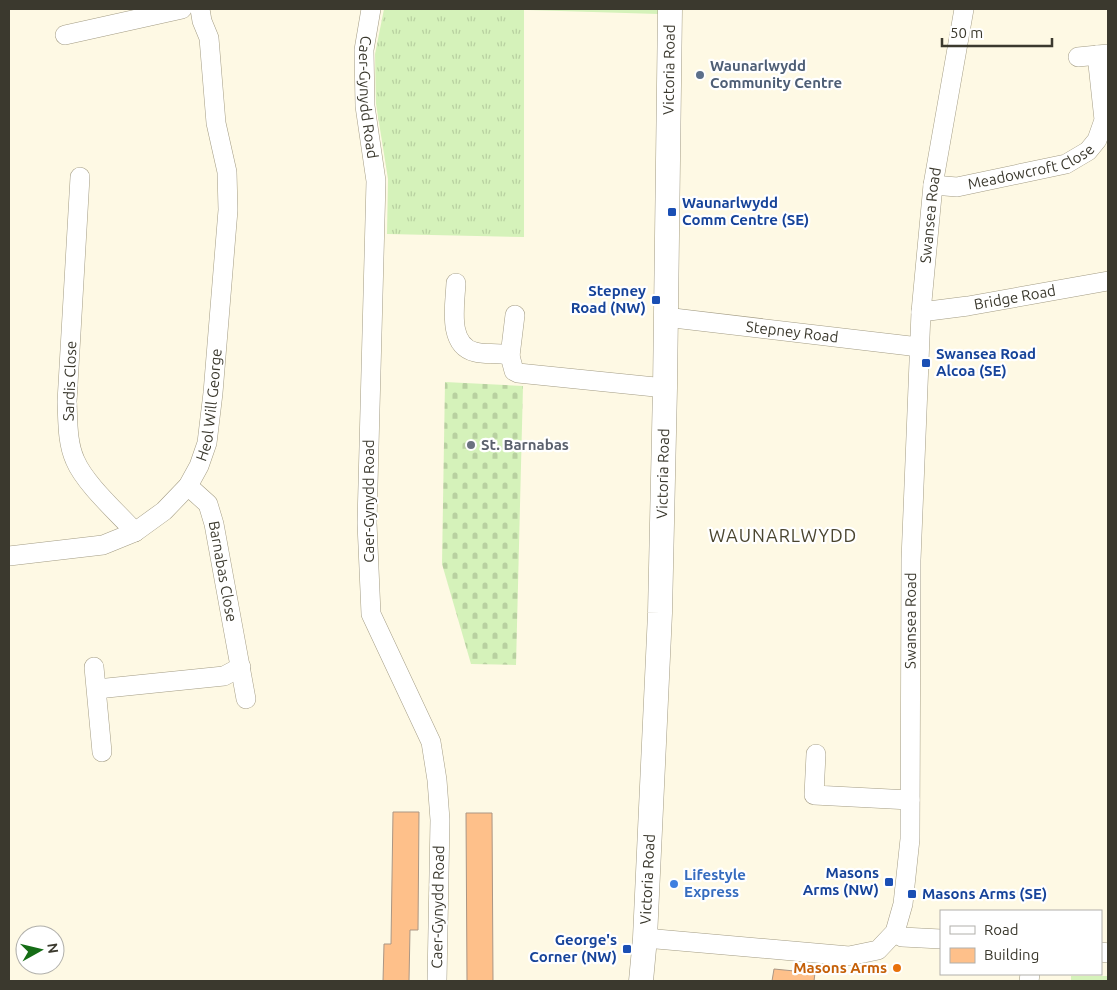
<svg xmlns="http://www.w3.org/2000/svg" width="1117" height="990" font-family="Ubuntu,sans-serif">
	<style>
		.grass { fill: url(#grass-tufts) }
		.cemetery { fill: url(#cemetery-stones) }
		.park { fill: #d5f2ba }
		.building { fill: #fec08a; stroke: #ab9684 }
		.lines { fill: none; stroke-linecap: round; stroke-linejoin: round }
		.minor-casing { stroke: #a39c84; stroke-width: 20 }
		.major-casing { stroke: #a39c84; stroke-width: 25 }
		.minor { stroke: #fff; stroke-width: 19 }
		.major { stroke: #fff; stroke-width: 24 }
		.service-dot { fill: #5c6f8a; stroke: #fff; stroke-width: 2 }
		.transit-dot { fill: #1a4fb4; stroke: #fff; stroke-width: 2 }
		.worship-dot { fill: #6b7280; stroke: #fff; stroke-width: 2 }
		.shop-dot { fill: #3f7fe0; stroke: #fff; stroke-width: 2 }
		.food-dot { fill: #e8710a; stroke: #fff; stroke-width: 2 }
		.labels { text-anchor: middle; stroke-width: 4.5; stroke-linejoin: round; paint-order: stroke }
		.service-label { font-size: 15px; font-weight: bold; fill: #4e5e75; stroke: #fff; text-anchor: start }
		.street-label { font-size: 15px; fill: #3b392e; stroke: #fff }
		.transit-label { font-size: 15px; font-weight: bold; fill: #164399; stroke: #fff; text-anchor: start }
		.worship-label { font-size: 15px; font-weight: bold; fill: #5b616d; stroke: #fff; text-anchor: start }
		.shop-label { font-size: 15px; font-weight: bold; fill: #366cbe; stroke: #fff; text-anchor: start }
		.food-label { font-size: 15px; font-weight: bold; fill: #c56008; stroke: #fff; text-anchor: end }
		.quarter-label { font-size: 18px; letter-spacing: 1px; fill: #4a452f; stroke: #fff }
	</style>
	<defs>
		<pattern id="grass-tufts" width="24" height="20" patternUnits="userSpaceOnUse" patternTransform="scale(1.25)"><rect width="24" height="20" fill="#d5f2ba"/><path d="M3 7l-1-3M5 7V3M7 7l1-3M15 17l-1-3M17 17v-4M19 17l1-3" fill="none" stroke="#b8d0a0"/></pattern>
		<pattern id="cemetery-stones" width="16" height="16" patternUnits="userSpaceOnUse" patternTransform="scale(1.25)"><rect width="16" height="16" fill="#d5f2ba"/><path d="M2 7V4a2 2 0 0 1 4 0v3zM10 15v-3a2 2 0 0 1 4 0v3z" fill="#b8d0a0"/></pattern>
	</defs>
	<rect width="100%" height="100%" fill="#fef9e4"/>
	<path class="grass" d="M 384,9 L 524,9 L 524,237 L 387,234 L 388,179 L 376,104 L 375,54 Z
		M 527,9 L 659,9 L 658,14 L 527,10 Z"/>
	<path class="cemetery" d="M 445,382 L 523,386 L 516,665 L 471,664 L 442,564 Z"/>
	<path class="park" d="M 1071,976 L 1108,976 L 1108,981 L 1071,981 Z"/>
	<path class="building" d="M 393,812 L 419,812 L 418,930 L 410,930 L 409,981 L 383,981 L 384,944 L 391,944 Z
		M 466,813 L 492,813 L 493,981 L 467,981 Z
		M 774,969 L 815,973 L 814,981 L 772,981 Z"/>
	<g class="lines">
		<g class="minor-casing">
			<g id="minor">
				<path id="s1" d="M 371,9 L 364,50 L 365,106 L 376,181 L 367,523 L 371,614 L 431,742 L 437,780 L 440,820 L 437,981"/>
				<path d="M 65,35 L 182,9"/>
				<path d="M 1078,57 L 1108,54"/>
				<path d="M 80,177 L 67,402 C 68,421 67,442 75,460 C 85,484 118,513 135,532"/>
				<path id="s2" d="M 933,185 L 957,187 L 1066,164 L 1088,151 L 1097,140 L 1104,120 L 1097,55"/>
				<path d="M 456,283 C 455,305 447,345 475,352 C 486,355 499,352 510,356 L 514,371 L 518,373 L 665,388"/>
				<path id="s3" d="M 921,312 L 968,306 L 1108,281"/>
				<path id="s4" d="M 665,317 L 919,347"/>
				<path d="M 510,356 L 515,315"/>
				<path id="s5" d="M 188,486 L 208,504 L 214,524 L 246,699"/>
				<path id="s6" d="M 9,556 L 103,545 L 135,532 L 164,511 L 188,486 L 199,466 L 207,443 L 213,393 L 228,210 L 227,172 L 216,123 L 209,38 L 202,21 L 200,9"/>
				<path d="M 94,667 L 102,752"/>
				<path d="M 97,689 L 224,676 L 241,667"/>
				<path d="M 816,754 L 814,795 L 910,800"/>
				<path d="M 895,932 L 902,937 L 941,939"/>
				<path id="s7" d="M 645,938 L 849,956 L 878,950 L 895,932 L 903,904 L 910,839 L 911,560 L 921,312 L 933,185 L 964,9"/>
				<path d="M 1101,952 L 1108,953"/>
				<path d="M 1029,981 L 1030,974"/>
			</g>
		</g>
		<g class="major-casing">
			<g id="major">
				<path id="s8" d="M 641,981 L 645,938 L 660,613 L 665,388 L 670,9"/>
			</g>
		</g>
		<use href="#minor" class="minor"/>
		<use href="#major" class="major"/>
	</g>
	<circle class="service-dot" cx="700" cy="75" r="5"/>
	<g class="transit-dot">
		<rect x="667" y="207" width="10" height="10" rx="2.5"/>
		<rect x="651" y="295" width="10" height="10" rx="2.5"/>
		<rect x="921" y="358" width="10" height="10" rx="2.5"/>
		<rect x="884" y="877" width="10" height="10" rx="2.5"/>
		<rect x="907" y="889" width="10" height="10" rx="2.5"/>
		<rect x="622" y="944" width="10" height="10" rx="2.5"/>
	</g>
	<circle class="worship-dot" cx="471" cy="445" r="5"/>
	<circle class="shop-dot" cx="674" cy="884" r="5"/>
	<circle class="food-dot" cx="897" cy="968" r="5"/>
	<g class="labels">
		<g class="service-label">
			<text x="710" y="71">Waunarlwydd<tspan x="710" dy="17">Community Centre</tspan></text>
		</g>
		<g class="street-label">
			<text dy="5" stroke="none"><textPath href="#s8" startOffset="912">Victoria Road</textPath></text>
			<text dy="5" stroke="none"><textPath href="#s1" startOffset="89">Caer-Gynydd Road</textPath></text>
			<text dy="5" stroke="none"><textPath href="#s2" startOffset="101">Meadowcroft Close</textPath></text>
			<text dy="5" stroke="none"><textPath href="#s7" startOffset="978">Swansea Road</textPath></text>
			<text dy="5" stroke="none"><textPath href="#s3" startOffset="95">Bridge Road</textPath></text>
			<text dy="5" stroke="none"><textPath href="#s4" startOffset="128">Stepney Road</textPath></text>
			<text transform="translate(70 381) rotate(-88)" y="5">Sardis Close</text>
			<text dy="5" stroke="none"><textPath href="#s6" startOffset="285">Heol Will George</textPath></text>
			<text dy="5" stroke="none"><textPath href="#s8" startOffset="508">Victoria Road</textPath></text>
			<text transform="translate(369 501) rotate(-90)" y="5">Caer-Gynydd Road</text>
			<text dy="5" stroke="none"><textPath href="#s5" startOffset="96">Barnabas Close</textPath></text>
			<text dy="5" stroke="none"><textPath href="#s7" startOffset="572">Swansea Road</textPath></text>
			<text dy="5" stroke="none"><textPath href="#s8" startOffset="102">Victoria Road</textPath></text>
			<text transform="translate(438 907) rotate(-89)" y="5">Caer-Gynydd Road</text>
		</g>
		<g class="transit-label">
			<text x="682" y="208">Waunarlwydd<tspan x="682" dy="17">Comm Centre (SE)</tspan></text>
			<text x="646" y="296" text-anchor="end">Stepney<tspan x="646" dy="17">Road (NW)</tspan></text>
			<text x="936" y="359">Swansea Road<tspan x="936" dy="17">Alcoa (SE)</tspan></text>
			<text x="879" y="878" text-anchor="end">Masons<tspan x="879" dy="17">Arms (NW)</tspan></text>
			<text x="922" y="899">Masons Arms (SE)</text>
			<text x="617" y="945" text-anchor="end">George's<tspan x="617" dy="17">Corner (NW)</tspan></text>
		</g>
		<g class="worship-label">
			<text x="481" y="450">St. Barnabas</text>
		</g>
		<g class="shop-label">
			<text x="684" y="880">Lifestyle<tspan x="684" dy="17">Express</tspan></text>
		</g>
		<g class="food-label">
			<text x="887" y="973">Masons Arms</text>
		</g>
		<g class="quarter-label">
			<text x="783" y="542">WAUNARLWYDD</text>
		</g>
	</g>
	<rect width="1117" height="990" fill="none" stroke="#3b392e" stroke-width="20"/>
	<rect x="940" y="910" width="162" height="65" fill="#ffffff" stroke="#b1b0ab"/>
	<rect x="950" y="926" width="25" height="8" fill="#ffffff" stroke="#b1b0ab"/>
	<text x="984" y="935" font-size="15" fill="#3b392e">Road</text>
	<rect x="950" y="948" width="25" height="15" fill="#fec08a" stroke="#b1b0ab"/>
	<text x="984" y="960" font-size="15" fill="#3b392e">Building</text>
	<g transform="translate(40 950) rotate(82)"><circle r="24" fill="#ffffff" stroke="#b1b0ab"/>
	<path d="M0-4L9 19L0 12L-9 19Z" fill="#156d16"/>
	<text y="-8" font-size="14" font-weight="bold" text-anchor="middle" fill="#3b392e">N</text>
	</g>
	<path d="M942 38v8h110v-8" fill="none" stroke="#3b392e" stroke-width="2.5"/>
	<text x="950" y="38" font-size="15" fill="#3b392e" stroke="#ffffff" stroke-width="4" paint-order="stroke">50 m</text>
</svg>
